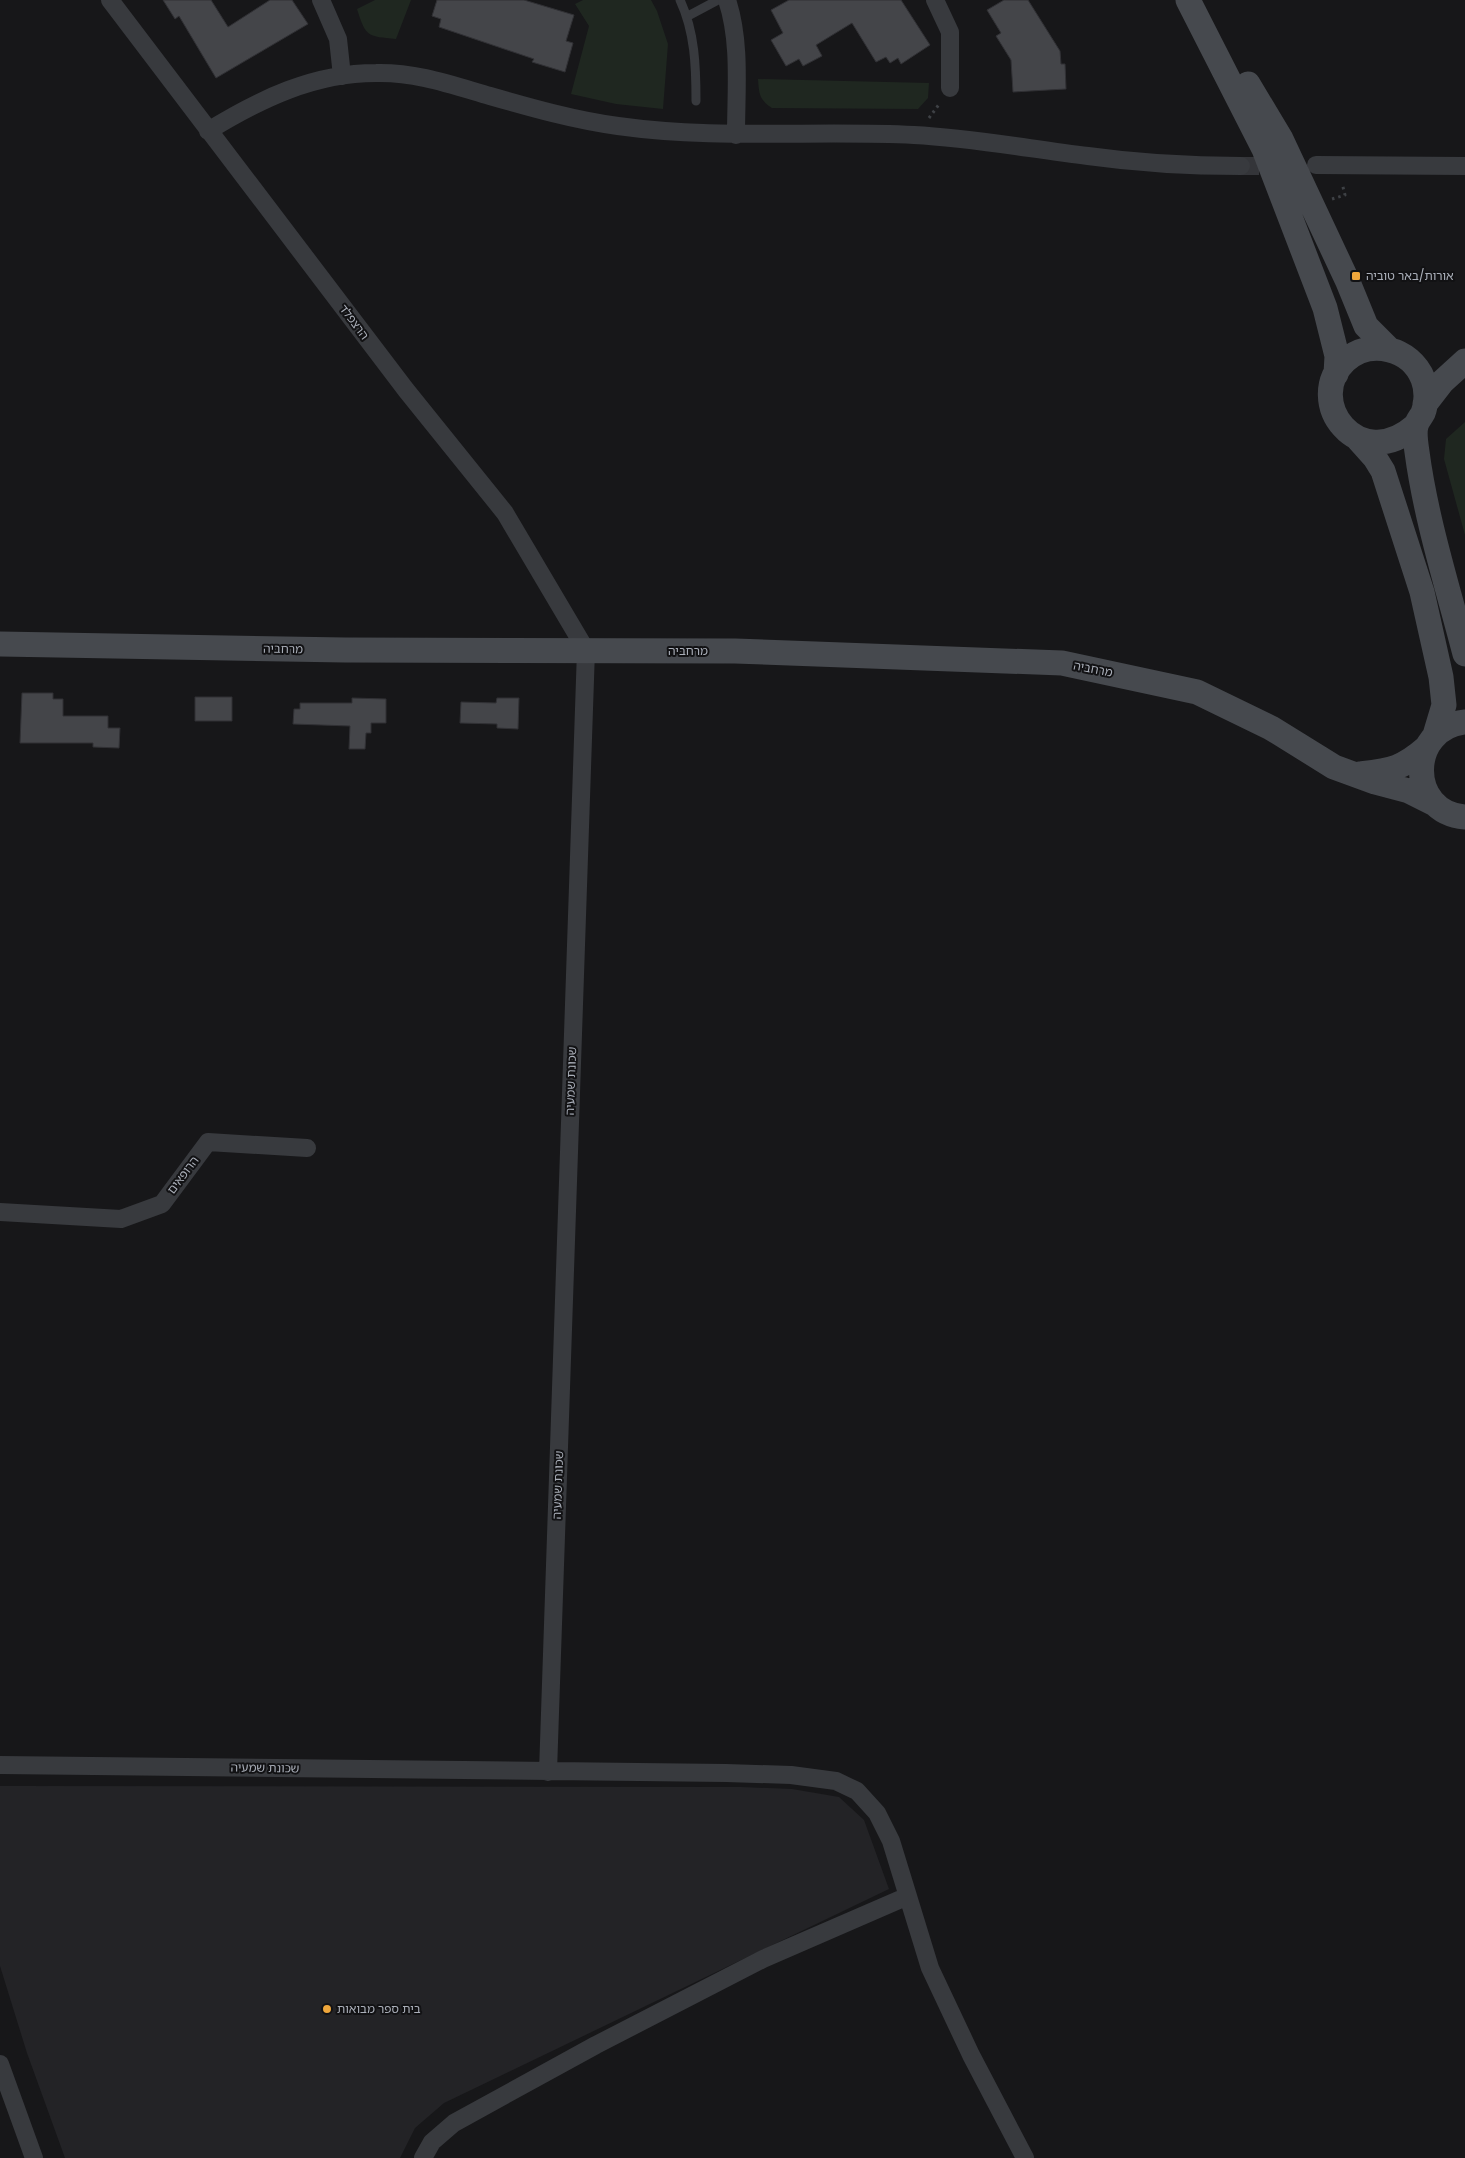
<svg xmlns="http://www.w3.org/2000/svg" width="1465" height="2158" font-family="Poppins,'Noto Sans Hebrew',sans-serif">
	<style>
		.built { fill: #232326 }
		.green { fill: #1f2720 }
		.building { fill: #444549; stroke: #313135 }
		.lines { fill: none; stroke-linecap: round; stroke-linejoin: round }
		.street-tunnel { stroke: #343539; stroke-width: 18; stroke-dasharray: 18 9; stroke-linecap: butt }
		.path { stroke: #3e4145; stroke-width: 3; stroke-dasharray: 2.5 4; stroke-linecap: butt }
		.lane { stroke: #383a3e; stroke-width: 9 }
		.street { stroke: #383a3e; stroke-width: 18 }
		.secondary { stroke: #46494e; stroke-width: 25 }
		.poi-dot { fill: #eea63b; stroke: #121214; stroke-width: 2 }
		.labels { text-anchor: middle; stroke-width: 4; stroke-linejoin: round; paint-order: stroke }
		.poi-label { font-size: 12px; fill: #aaafb9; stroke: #121214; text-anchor: start }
		.street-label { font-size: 12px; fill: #aaafb9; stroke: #121214 }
	</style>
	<rect width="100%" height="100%" fill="#171719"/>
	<path class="built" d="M 0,1786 L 741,1787 L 792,1789 L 839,1797 L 864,1820 L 889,1889 L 444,2103 L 415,2128 L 400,2158 L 65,2158 L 27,2053 L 0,1966 Z"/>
	<path class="green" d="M 375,0 L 411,0 L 396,39 C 368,36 366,38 357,9 Z
		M 583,0 L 651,0 L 657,11 L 668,44 L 663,109 L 616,104 L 571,94 L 589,26 L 575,4 Z
		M 758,79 L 929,83 L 928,98 L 918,109 L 772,108 C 759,100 759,93 758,79 Z
		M 1465,422 L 1465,535 L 1444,459 L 1446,439 Z"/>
	<path class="building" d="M 163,0 L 211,0 L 228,27 L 270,0 L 292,0 L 308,24 L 216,78 L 179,16 L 175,19 Z
		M 437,0 L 524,0 L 574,15 L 566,41 L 573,43 L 565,72 L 532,62 L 534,59 L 439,27 L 441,19 L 432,16 Z
		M 789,0 L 901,0 L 930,45 L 901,64 L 898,58 L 890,63 L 886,57 L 876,62 L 852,23 L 816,45 L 822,56 L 803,66 L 799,59 L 786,66 L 771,40 L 783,33 L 771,10 Z
		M 1004,0 L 1028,0 L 1060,51 L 1061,64 L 1065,64 L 1066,89 L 1013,92 L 1011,60 L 996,36 L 1001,33 L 987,10 Z
		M 22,693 L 53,693 L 53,699 L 63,699 L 63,716 L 108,716 L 108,728 L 120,728 L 119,748 L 93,747 L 93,743 L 20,743 Z
		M 195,697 L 232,697 L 232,721 L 195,721 Z
		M 352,698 L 386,699 L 386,723 L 371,723 L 371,733 L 366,733 L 365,749 L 349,749 L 350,726 L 293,724 L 294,709 L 300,709 L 300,703 L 352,703 Z
		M 497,698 L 519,698 L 518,729 L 497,728 L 497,724 L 460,723 L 461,702 L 496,703 Z"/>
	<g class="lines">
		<path class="street-tunnel" d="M 1241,166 L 1281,166"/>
		<path class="path" d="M 929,118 L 940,103
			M 1332,199 L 1345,195 L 1342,183"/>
		<path class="lane" d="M 680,0 C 695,32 696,67 696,101
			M 688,16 L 718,0"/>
		<path class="street" d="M 110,0 L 406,390 L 505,513 L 586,650 L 548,1772
			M 321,0 L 338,39 L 342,76
			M 727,0 C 741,42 736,91 736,135
			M 935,0 L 950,32 L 950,88
			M 208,131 C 260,99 314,73 376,73 C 416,72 452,85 490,96 C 532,108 574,120 618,126 C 717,140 815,130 914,135 C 973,138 1030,149 1088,156 C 1138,163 1191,166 1241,166
			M 1316,165 L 1465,166
			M 0,1212 L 121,1219 L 162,1204 L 208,1142 L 307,1148
			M 0,1765 L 726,1773 L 791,1775 L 836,1781 L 857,1791 L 877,1813 L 891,1841 L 930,1968 L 971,2055 L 1025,2158
			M 0,2064 L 34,2158
			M 423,2158 L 432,2142 L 454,2123 L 596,2045 L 763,1959 L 908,1896"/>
		<path class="secondary" d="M 1188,0 L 1264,149 L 1325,308 L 1337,356 L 1336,374
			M 1248,84 L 1281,139 L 1348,282 L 1366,326 L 1389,349
			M 1425,404 L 1442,382 L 1465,361
			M 1415,426 C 1359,475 1303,401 1345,361 C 1370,338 1411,348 1423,379 C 1427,389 1427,403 1423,413 C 1421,417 1417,421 1416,426 C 1414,433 1416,445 1417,452 C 1426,520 1448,588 1465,654
			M 1358,439 L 1375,458 L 1383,471 L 1422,592 L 1441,677 L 1444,705 L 1435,735
			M 0,644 L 345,650 L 735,651 L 1062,663 L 1197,692 L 1271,728 L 1334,767 L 1375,782 L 1409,791 L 1435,804
			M 1465,722 C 1407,728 1407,813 1465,817
			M 1360,774 C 1391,770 1402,769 1426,748"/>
	</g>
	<g class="poi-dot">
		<rect x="1351" y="271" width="10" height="10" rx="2.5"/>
		<circle cx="327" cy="2009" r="5"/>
	</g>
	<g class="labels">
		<g class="poi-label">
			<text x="1366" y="280">אורות/באר טוביה</text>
			<text x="337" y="2013">בית ספר מבואות</text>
		</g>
		<g class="street-label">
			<text transform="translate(354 322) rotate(53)" y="4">הרצפלד</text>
			<text transform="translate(283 649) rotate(1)" y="4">מרחביה</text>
			<text x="688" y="655">מרחביה</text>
			<text transform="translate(1093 669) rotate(11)" y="4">מרחביה</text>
			<text transform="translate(571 1081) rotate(-88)" y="4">שכונת שמעיה</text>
			<text transform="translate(183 1175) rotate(-53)" y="4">הרופאים</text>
			<text transform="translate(558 1485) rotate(-88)" y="4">שכונת שמעיה</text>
			<text transform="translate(265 1768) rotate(1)" y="4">שכונת שמעיה</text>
		</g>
	</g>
</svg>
